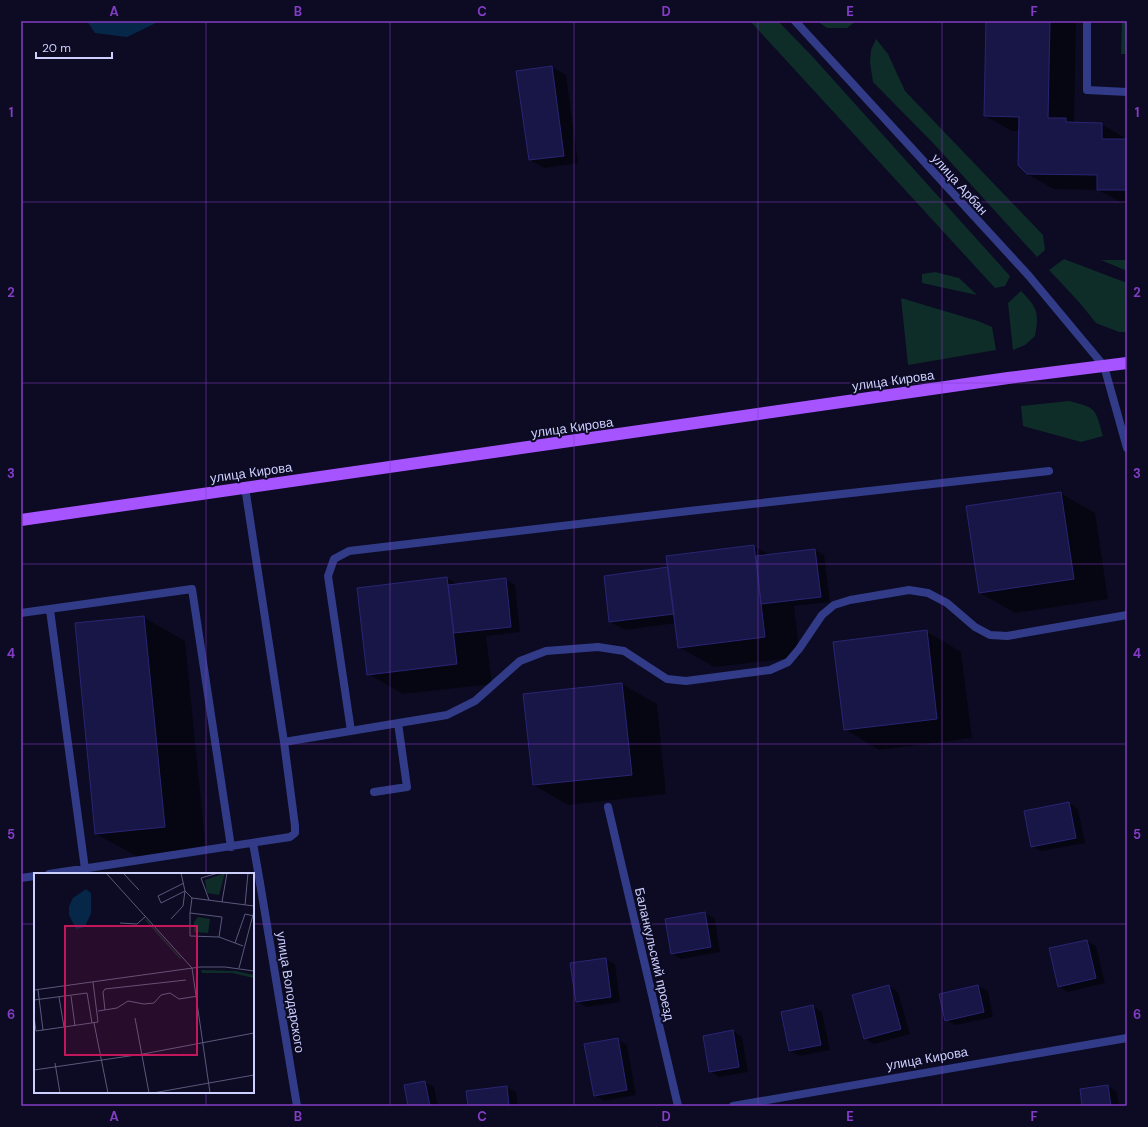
<svg xmlns="http://www.w3.org/2000/svg" width="1148" height="1127" font-family="'DM Sans',sans-serif">
	<style>
		.green { fill: #0e2d28 }
		.water { fill: #062747 }
		.shadow { fill: #0007 }
		.building { fill: #181646; stroke: #292574 }
		.lines { fill: none; stroke-linecap: round; stroke-linejoin: round }
		.lane { stroke: #323b87; stroke-width: 8 }
		.street { stroke: #323b87; stroke-width: 8 }
		.primary { stroke: #a654ff; stroke-width: 12 }
		.grid { fill: none; stroke: #833cc5; stroke-width: 1; stroke-opacity: 0.55 }
		.labels { text-anchor: middle; stroke-width: 4; stroke-linejoin: round; paint-order: stroke }
		.street-label { font-size: 13px; fill: #cdcfff; stroke: #0c0b23 }
		.inset-road { fill: none; stroke: #59597b; stroke-width: 1 }
		.view { fill: #c2185b; fill-opacity: 0.15; stroke: #c2185b; stroke-width: 2 }
		.inset-edge { fill: none; stroke: #cdcfff; stroke-width: 2 }
		.neatline { fill: none; stroke: #833cc5; stroke-width: 1.5 }
		.grid-label { font-size: 13px; text-anchor: middle; font-weight: bold; fill: #833cc5 }
	</style>
	<rect width="100%" height="100%" fill="#0c0b23"/>
	<path class="green" d="M 750,21 L 778,21 L 811,55 L 1010,276 L 1005,286 L 995,288 Z
		M 817,21 L 856,21 L 847,28 L 827,28 Z
		M 1122,21 L 1127,21 L 1127,54 L 1121,54 Z
		M 876,39 L 888,54 L 905,91 L 1043,235 L 1045,250 L 1037,257 L 934,144 L 873,82 L 870,62 L 871,50 Z
		M 1064,259 L 1127,283 L 1127,332 L 1119,332 L 1096,323 L 1079,302 L 1049,270 Z
		M 1101,260 L 1127,260 L 1127,271 Z
		M 935,272 L 959,278 L 977,295 L 922,283 L 922,274 Z
		M 1021,291 C 1038,308 1039,313 1035,336 L 1025,345 L 1013,350 L 1008,303 Z
		M 901,298 L 978,321 L 992,327 L 996,350 L 908,365 Z
		M 1069,401 C 1098,408 1095,409 1103,436 L 1081,442 L 1023,426 L 1021,406 Z"/>
	<path class="water" d="M 87,21 L 160,21 L 127,37 L 95,33 Z"/>
	<path class="shadow" d="M 987,21 L 1076,21 L 1074,123 L 1101,124 L 1127,139 L 1127,204 L 1124,204 L 1098,190 L 1054,189 L 1027,174 L 1020,131 L 1012,131 L 985,116 Z
		M 552,67 L 566,75 L 578,163 L 544,168 L 530,160 Z
		M 1060,493 L 1095,513 L 1108,599 L 1015,613 L 980,593 Z
		M 754,546 L 770,555 L 815,550 L 824,555 L 830,602 L 794,606 L 800,657 L 714,667 L 679,647 L 676,623 L 625,630 L 610,622 L 669,568 Z
		M 447,578 L 458,585 L 505,579 L 515,585 L 520,632 L 486,636 L 492,684 L 403,694 L 368,674 Z
		M 143,617 L 185,641 L 206,851 L 138,857 L 96,834 Z
		M 926,631 L 961,652 L 972,738 L 879,750 L 845,729 Z
		M 622,684 L 657,704 L 666,794 L 568,805 L 533,785 Z
		M 1069,803 L 1078,809 L 1085,843 L 1041,851 L 1031,846 Z
		M 705,913 L 715,919 L 720,952 L 681,959 L 672,954 Z
		M 1087,941 L 1096,946 L 1105,983 L 1068,992 L 1058,986 Z
		M 606,959 L 615,964 L 620,1002 L 586,1007 L 577,1001 Z
		M 889,986 L 898,992 L 910,1034 L 874,1044 L 864,1038 Z
		M 978,986 L 988,991 L 993,1017 L 956,1025 L 946,1020 Z
		M 813,1006 L 822,1012 L 830,1050 L 800,1056 L 790,1051 Z
		M 733,1031 L 742,1037 L 748,1072 L 719,1077 L 710,1071 Z
		M 618,1040 L 627,1045 L 636,1095 L 604,1101 L 594,1095 Z
		M 425,1082 L 434,1087 L 438,1106 L 409,1106 Z
		M 1108,1086 L 1117,1092 L 1119,1106 L 1083,1106 Z
		M 506,1087 L 516,1092 L 518,1106 L 469,1106 Z"/>
	<path class="building" d="M 986,21 L 1050,21 L 1048,118 L 1066,118 L 1066,122 L 1102,123 L 1102,139 L 1127,139 L 1127,190 L 1097,190 L 1097,175 L 1027,174 L 1018,165 L 1019,117 L 984,116 Z
		M 552,66 L 564,156 L 529,160 L 516,71 Z
		M 1061,492 L 1074,579 L 979,593 L 966,506 Z
		M 754,545 L 765,637 L 678,648 L 666,556 Z
		M 815,549 L 821,597 L 761,604 L 756,556 Z
		M 668,567 L 674,614 L 609,622 L 604,576 Z
		M 447,577 L 457,664 L 367,675 L 357,588 Z
		M 506,578 L 511,627 L 454,633 L 448,585 Z
		M 144,616 L 165,827 L 95,834 L 75,623 Z
		M 927,630 L 937,719 L 844,730 L 833,642 Z
		M 622,683 L 632,775 L 533,785 L 523,694 Z
		M 1069,802 L 1076,838 L 1031,847 L 1024,811 Z
		M 705,912 L 711,947 L 671,954 L 665,919 Z
		M 1087,940 L 1096,978 L 1058,987 L 1049,948 Z
		M 606,958 L 611,997 L 576,1002 L 570,963 Z
		M 889,985 L 901,1029 L 864,1039 L 852,995 Z
		M 978,985 L 984,1012 L 945,1021 L 939,994 Z
		M 813,1005 L 821,1045 L 789,1051 L 781,1012 Z
		M 733,1030 L 739,1067 L 709,1072 L 703,1036 Z
		M 618,1038 L 627,1090 L 594,1096 L 584,1044 Z
		M 425,1081 L 430,1106 L 408,1106 L 404,1085 Z
		M 1108,1085 L 1111,1106 L 1082,1106 L 1080,1089 Z
		M 507,1086 L 509,1106 L 468,1106 L 466,1091 Z"/>
	<g class="lines">
		<path class="lane" d="M 1087,21 L 1087,90 L 1127,92
			M 50,610 L 85,869
			M 21,613 L 192,589 L 231,847
			M 351,731 L 328,576 L 334,559 L 349,551 L 689,511 L 1049,471
			M 284,742 L 447,715 L 475,701 L 520,661 L 546,651 L 598,647 L 624,651 L 667,679 L 686,681 L 770,670 L 788,662 L 799,649 L 822,615 L 834,605 L 850,600 L 909,590 L 928,593 L 947,603 L 975,627 L 990,635 L 1007,636 L 1127,615
			M 374,792 L 407,787 L 398,723
			M 253,843 L 260,883
			M 49,874 L 290,837 L 295,833 L 295,826 L 284,742 L 245,487
			M 21,878 L 35,876"/>
		<path class="street" d="M 795,21 L 1029,276 L 1104,366 L 1127,448
			M 608,807 L 678,1106
			M 260,883 L 297,1106
			M 733,1106 L 1127,1038"/>
		<path class="primary" d="M 21,520 L 1008,378 L 1127,363"/>
	</g>
	<path class="grid" d="M 206,21 L 206,874M 390,21 L 390,1106M 574,21 L 574,1106M 758,21 L 758,1106M 942,21 L 942,1106M 21,202 L 1127,202M 21,383 L 1127,383M 21,564 L 1127,564M 21,744 L 1127,744M 21,924 L 35,924M 253,924 L 1127,924M 206,1092 L 206,1106"/>
	<g class="labels">
		<g class="street-label">
			<text transform="translate(960 184) rotate(48)" y="5">улица Арбан</text>
			<text transform="translate(893 380) rotate(-8)" y="5">улица Кирова</text>
			<text transform="translate(572 427) rotate(-8)" y="5">улица Кирова</text>
			<text transform="translate(251 472) rotate(-8)" y="5">улица Кирова</text>
			<text transform="translate(655 954) rotate(77)" y="5">Баланкульский проезд</text>
			<text transform="translate(291 992) rotate(81)" y="5">улица Володарского</text>
			<text transform="translate(927 1058) rotate(-10)" y="5">улица Кирова</text>
		</g>
	</g>
	<g transform="translate(34 873)">
		<rect width="220" height="220" fill="#0c0b23"/>
		<path d="M 191,0 L 185,22 L 173,20 L 171,7 ZM 164,44 L 176,46 L 174,60 L 160,59 L 160,49 ZM 110,46 L 113,47 L 147,85 L 146,86 ZM 167,97 L 202,98 L 220,102 L 220,105 L 198,100 L 168,100 Z" fill="#0e2d28"/>
		<path d="M 52,16 L 57,20 L 57,40 L 51,54 L 42,56 L 35,42 L 35,33 L 39,25 Z" fill="#062747"/>
		<path class="inset-road" d="M 72,0 L 158,95 L 176,220M 89,0 L 105,17M 147,0 L 151,18 L 158,25 L 220,33M 150,10 L 124,23 L 127,30 L 151,18M 175,27 L 167,5 L 184,0M 188,29 L 193,0M 211,32 L 214,0M 156,40 L 158,25M 137,46 L 149,33 L 151,18M 86,50 L 103,51 L 112,43M 185,64 L 188,44 L 156,40 L 156,63 L 185,64 L 209,73M 201,70 L 211,41 L 220,43M 205,95 L 220,38M 0,117 L 166,94 L 191,94 L 220,98M 37,123 L 41,153M 25,124 L 30,154 L 64,149 L 59,109M 0,127 L 53,120 L 58,150M 71,137 L 69,119 L 71,116 L 152,107M 64,138 L 83,135 L 94,128 L 110,131 L 120,130 L 127,122 L 136,120 L 145,126 L 164,123M 0,144 L 2,158 L 9,157 L 4,117M 101,145 L 115,220M 60,150 L 74,220M 9,157 L 30,154M 21,190 L 26,220M 0,197 L 109,181 L 220,160M 119,220 L 220,202"/>
		<path class="view" d="M 31,53 L 163,53 L 163,182 L 31,182 Z"/>
		<rect width="220" height="220" class="inset-edge"/>
	</g>
	<rect width="1148" height="1127" fill="none" stroke="#0c0b23" stroke-width="44"/>
	<path d="M36 52v6h76v-6" fill="none" stroke="#cdcfff" stroke-width="2"/>
	<text x="42" y="52" font-size="12" fill="#cdcfff" stroke="#0c0b23" stroke-width="3" paint-order="stroke">20 m</text>
	<rect x="22" y="22" width="1104" height="1083" class="neatline"/>
	<g class="grid-label">
		<text x="114" y="16">A</text>
		<text x="298" y="16">B</text>
		<text x="482" y="16">C</text>
		<text x="666" y="16">D</text>
		<text x="850" y="16">E</text>
		<text x="1034" y="16">F</text>
		<text x="11" y="117">1</text>
		<text x="1137" y="117">1</text>
		<text x="11" y="297">2</text>
		<text x="1137" y="297">2</text>
		<text x="11" y="478">3</text>
		<text x="1137" y="478">3</text>
		<text x="11" y="658">4</text>
		<text x="1137" y="658">4</text>
		<text x="11" y="839">5</text>
		<text x="1137" y="839">5</text>
		<text x="11" y="1019">6</text>
		<text x="1137" y="1019">6</text>
		<text x="114" y="1121">A</text>
		<text x="298" y="1121">B</text>
		<text x="482" y="1121">C</text>
		<text x="666" y="1121">D</text>
		<text x="850" y="1121">E</text>
		<text x="1034" y="1121">F</text>
	</g>
</svg>
